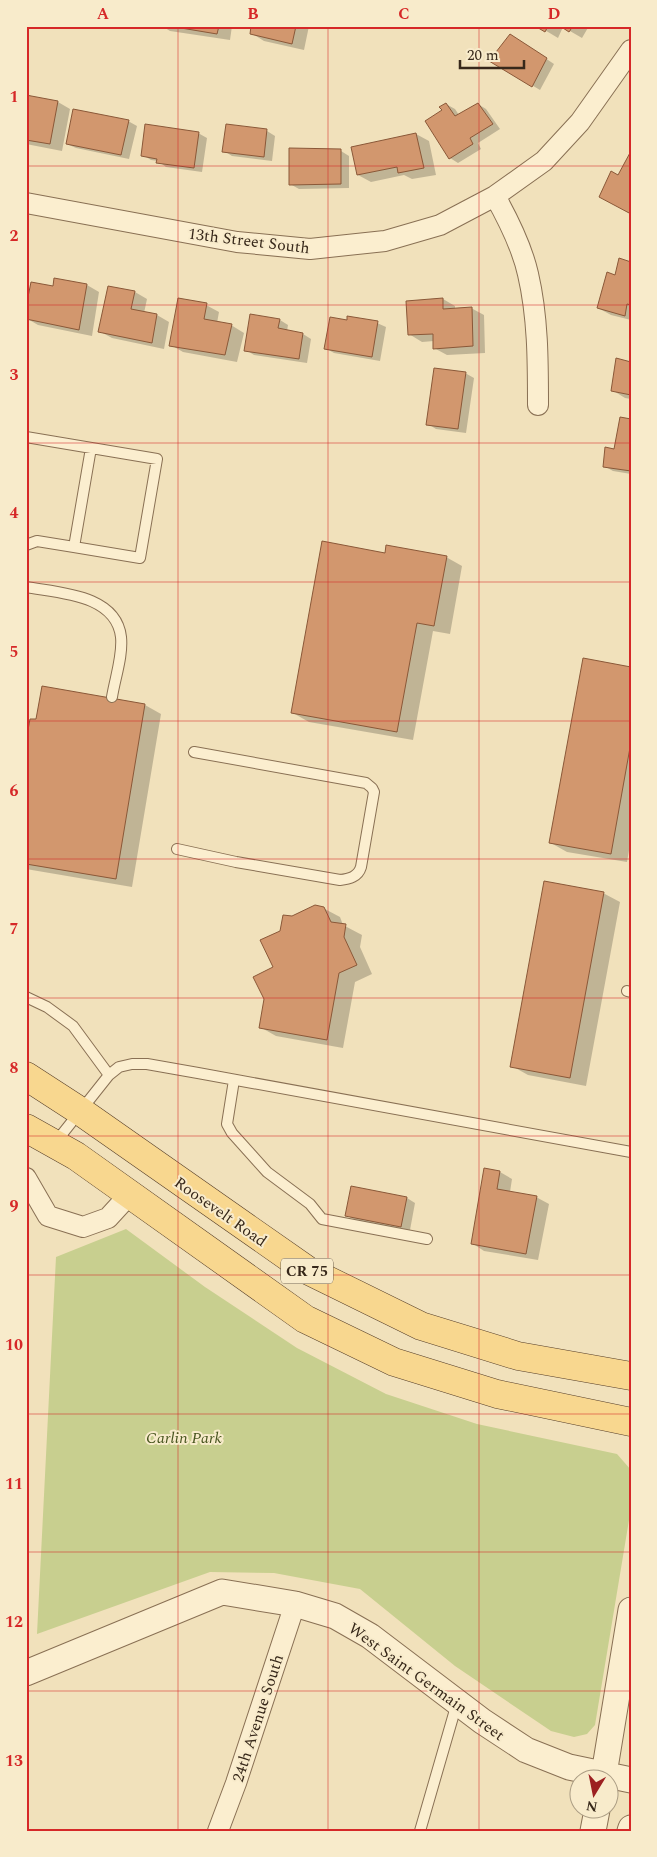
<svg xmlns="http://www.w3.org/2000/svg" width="657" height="1857" font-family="Spectral,serif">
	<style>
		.green { fill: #c8cf8f }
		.shadow { fill: #0003 }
		.building { fill: #d2976e; stroke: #8a5838 }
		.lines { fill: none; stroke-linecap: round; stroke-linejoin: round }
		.service-casing { stroke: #897054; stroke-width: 12 }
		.minor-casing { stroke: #897054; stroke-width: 22 }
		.tertiary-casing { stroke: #897054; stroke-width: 27 }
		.primary-casing { stroke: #563e29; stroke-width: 29 }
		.service { stroke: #fbeecf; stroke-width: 10 }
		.minor { stroke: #fbeecf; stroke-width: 20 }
		.tertiary { stroke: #fbeecf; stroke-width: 25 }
		.primary { stroke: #f8d78f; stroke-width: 28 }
		.grid { fill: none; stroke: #d62828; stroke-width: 1; stroke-opacity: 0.55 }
		.labels { text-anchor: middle; stroke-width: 4; stroke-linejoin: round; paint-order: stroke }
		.shield { fill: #f8ebcb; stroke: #71624f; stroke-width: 1 }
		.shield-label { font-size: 15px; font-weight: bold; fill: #37281a }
		.street-label { font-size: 16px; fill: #37281a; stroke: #f8ebcb }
		.park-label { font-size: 16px; font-style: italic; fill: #48551f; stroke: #f8ebcb }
		.neatline { fill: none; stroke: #d62828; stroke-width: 2 }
		.grid-label { font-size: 16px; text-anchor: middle; font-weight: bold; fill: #d62828 }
	</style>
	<rect width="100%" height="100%" fill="#f1e1bb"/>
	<path class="green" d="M 126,1229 L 205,1287 L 297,1348 L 386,1394 L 477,1424 L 617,1454 L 631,1470 L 631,1508 L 595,1725 L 587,1734 L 574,1737 L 551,1731 L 455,1666 L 360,1589 L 274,1573 L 210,1572 L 37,1634 L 56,1257 Z"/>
	<path class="shadow" d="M 162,26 L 232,26 L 230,40 L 170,31 Z
		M 253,26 L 309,26 L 304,50 L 264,41 L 251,33 Z
		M 538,26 L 589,26 L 582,38 L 563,27 L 558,38 Z
		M 518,40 L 554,64 L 540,90 L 491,61 Z
		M 26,96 L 58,102 L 70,109 L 62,151 L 26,144 Z
		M 446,104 L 455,109 L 459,115 L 478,104 L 486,109 L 500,129 L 478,143 L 481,149 L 458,163 L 450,158 L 444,110 Z
		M 128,121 L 137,126 L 129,159 L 76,148 L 67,144 Z
		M 227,125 L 267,131 L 275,136 L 272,161 L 232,156 L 224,151 Z
		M 198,133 L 207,138 L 202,172 L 166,167 L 158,161 L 151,160 L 143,155 Z
		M 416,134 L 429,141 L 436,175 L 412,179 L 404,175 L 371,182 L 358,175 L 353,148 Z
		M 290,149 L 341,151 L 349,156 L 349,188 L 299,189 L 290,184 Z
		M 631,263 L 631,320 L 611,315 L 598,308 L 616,277 Z
		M 55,280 L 87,285 L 99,292 L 92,336 L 38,325 L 26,318 L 54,287 Z
		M 135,292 L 147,299 L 144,313 L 157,315 L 169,322 L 164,349 L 112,338 L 99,331 Z
		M 443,299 L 455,306 L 455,309 L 471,308 L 484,315 L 485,353 L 447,355 L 434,348 L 434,341 L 422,342 L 409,334 Z
		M 206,305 L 219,312 L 217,323 L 231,325 L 244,333 L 237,362 L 183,352 L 171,345 Z
		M 280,320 L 288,325 L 287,331 L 303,334 L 311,339 L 307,363 L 254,355 L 246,350 Z
		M 348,321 L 377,323 L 386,327 L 380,361 L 334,353 L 325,348 Z
		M 631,363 L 631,399 L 625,398 L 612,390 Z
		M 465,373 L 474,378 L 466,433 L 436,429 L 428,424 Z
		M 631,420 L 631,474 L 613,471 L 604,466 L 615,450 Z
		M 386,554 L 446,557 L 462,566 L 450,634 L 433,631 L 413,740 L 309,722 L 293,713 Z
		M 631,668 L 631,839 L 627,862 L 567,852 L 551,843 Z
		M 145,705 L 161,714 L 132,887 L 26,869 L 26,749 Z
		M 603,893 L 620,902 L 586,1086 L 528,1075 L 512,1066 Z
		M 323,908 L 340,917 L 343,925 L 362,935 L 360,947 L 372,974 L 355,982 L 343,1048 L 276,1036 L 260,1027 L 275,968 L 281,932 L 292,918 Z
		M 485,1169 L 500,1172 L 512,1179 L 510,1192 L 536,1197 L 549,1204 L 538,1260 L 484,1251 L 472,1243 Z
		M 407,1198 L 415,1203 L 410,1230 L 355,1220 L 346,1215 Z"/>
	<path class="building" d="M 169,26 L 219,26 L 217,34 Z
		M 251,26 L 296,26 L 292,44 L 250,34 Z
		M 535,26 L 548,26 L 545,32 Z
		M 560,26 L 573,26 L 569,32 Z
		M 510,34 L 547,58 L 532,87 L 489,61 Z
		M 26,95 L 58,101 L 50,144 L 26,140 Z
		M 446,103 L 455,116 L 478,103 L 493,124 L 470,138 L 473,144 L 449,159 L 425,121 L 442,110 L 439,107 Z
		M 73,109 L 129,120 L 121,155 L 66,144 Z
		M 145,124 L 199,132 L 194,168 L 156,163 L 157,159 L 141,156 Z
		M 226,124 L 267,129 L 264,157 L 222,152 Z
		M 416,133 L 424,168 L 398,173 L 397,167 L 357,175 L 351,147 Z
		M 289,148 L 341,149 L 341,184 L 289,185 Z
		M 631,151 L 631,214 L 599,197 L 611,171 L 618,175 Z
		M 619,258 L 631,262 L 631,305 L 627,304 L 625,316 L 597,308 L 607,272 L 615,275 Z
		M 54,278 L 87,284 L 79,330 L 26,319 L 26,307 L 31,282 L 53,286 Z
		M 108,286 L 135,291 L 131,309 L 157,314 L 152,343 L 98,332 Z
		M 178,298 L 207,303 L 204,319 L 232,324 L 225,355 L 169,346 Z
		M 443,298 L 443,309 L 472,307 L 473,346 L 433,349 L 433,334 L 408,335 L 406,301 Z
		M 250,314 L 280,319 L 278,328 L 303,333 L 299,359 L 244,351 Z
		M 347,316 L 378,321 L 372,357 L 324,349 L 330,317 L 347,320 Z
		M 616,358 L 631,362 L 631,395 L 611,391 Z
		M 434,368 L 466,372 L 458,429 L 426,425 Z
		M 620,417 L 631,419 L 631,471 L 603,467 L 605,447 L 614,449 Z
		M 322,541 L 385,553 L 386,545 L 447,556 L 434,626 L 417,623 L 397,732 L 291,713 Z
		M 583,658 L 631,667 L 631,742 L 611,854 L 549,843 Z
		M 42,686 L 145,704 L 116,879 L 26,864 L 26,741 L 30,719 L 36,719 Z
		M 544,881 L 604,892 L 570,1078 L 510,1067 Z
		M 315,905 L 324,907 L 331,922 L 346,924 L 344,937 L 357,965 L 339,973 L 327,1040 L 259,1028 L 264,999 L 253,977 L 273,967 L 260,940 L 280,931 L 283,915 L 292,916 Z
		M 484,1168 L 500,1171 L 497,1189 L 537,1196 L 526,1254 L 471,1244 Z
		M 351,1186 L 407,1197 L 401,1227 L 345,1216 Z"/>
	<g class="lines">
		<g class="service-casing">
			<path id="service" d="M 26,437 L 157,459 L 140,558 L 74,547 L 91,448
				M 26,545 L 37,541 L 74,547
				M 26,587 C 58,593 116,594 121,637 C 123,656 115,678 112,697
				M 177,849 L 236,862 L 340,880 C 349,879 358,877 361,867 L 374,792 L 372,788 L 366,783 L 194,752
				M 627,991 L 631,992
				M 26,997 L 47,1007 L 73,1026 L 109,1075
				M 234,1080 L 227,1124 L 232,1133 L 267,1172 L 310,1204 L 322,1219 L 427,1239
				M 55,1143 L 109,1075 L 119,1067 L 132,1064 L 147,1064 L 198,1073 L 631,1152
				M 420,1831 L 457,1703"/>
		</g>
		<g class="minor-casing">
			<path id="minor" d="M 495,196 C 509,221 522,247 528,274 C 538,317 538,361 538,405
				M 26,203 L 237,242 L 310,249 L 385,241 L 440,225 L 495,196 L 544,161 L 580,122 L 631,50
				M 26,1178 L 48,1216 L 83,1227 L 108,1218 L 130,1194
				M 218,1831 L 236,1783 L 295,1604"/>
		</g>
		<g class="tertiary-casing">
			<path id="tertiary" d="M 26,1673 L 222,1592 L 295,1604 L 335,1616 L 370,1636 L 482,1721 L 526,1750 L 569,1767 L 631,1780
				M 603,1780 L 631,1610
				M 593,1831 L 597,1810
				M 630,1831 L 631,1828"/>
		</g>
		<g class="primary-casing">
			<path id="primary" d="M 26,1076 L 80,1111 L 307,1270 L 421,1326 L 518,1356 L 631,1376
				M 26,1128 L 76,1156 L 305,1319 L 394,1362 L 497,1394 L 631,1422"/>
		</g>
		<use href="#service" class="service"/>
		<use href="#minor" class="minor"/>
		<use href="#tertiary" class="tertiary"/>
		<use href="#primary" class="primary"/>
	</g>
	<path class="grid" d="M 178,26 L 178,1831M 328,26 L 328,1831M 479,26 L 479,1831M 26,166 L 631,166M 26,305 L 631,305M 26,443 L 631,443M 26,582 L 631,582M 26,721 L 631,721M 26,859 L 631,859M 26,998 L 631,998M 26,1136 L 631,1136M 26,1275 L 631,1275M 26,1414 L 631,1414M 26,1552 L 631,1552M 26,1691 L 631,1691"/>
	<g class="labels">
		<rect class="shield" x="281" y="1258.5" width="52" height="25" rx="4"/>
		<g class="shield-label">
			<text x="307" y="1276">CR 75</text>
		</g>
		<g class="street-label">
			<text transform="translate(249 240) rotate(7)" y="6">13th Street South</text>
			<text transform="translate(221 1211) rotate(35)" y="6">Roosevelt Road</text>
			<text transform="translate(427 1681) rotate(36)" y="6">West Saint Germain Street</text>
			<text transform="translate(257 1718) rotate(-72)" y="6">24th Avenue South</text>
		</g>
		<g class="park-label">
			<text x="184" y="1443">Carlin Park</text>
		</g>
	</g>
	<rect width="657" height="1857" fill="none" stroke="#f8ebcb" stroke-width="55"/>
	<g transform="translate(594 1794) rotate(190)"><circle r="24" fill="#f8ebcb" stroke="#ab9d84"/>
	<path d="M0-4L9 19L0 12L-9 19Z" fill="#9c2021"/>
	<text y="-8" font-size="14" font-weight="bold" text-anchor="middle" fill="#37281a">N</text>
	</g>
	<path d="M460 60v8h64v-8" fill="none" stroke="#37281a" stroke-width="2.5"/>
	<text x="467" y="60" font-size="15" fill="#37281a" stroke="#f8ebcb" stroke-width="4" paint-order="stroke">20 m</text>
	<rect x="28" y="28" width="602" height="1802" class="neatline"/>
	<g class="grid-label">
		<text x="103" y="19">A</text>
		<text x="253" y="19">B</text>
		<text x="404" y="19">C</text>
		<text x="554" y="19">D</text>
		<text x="14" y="102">1</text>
		<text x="14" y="241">2</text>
		<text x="14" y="380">3</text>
		<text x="14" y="518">4</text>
		<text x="14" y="657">5</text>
		<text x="14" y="796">6</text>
		<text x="14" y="934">7</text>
		<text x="14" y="1073">8</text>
		<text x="14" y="1211">9</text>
		<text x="14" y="1350">10</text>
		<text x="14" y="1489">11</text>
		<text x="14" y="1627">12</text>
		<text x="14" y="1766">13</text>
	</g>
</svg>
